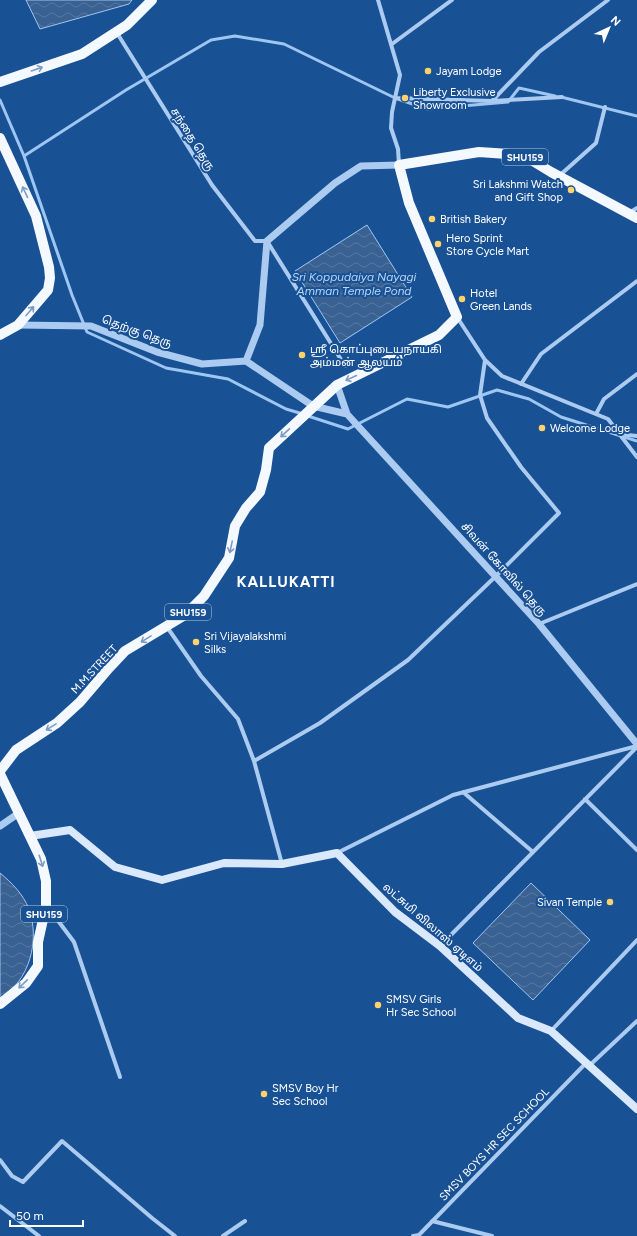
<svg xmlns="http://www.w3.org/2000/svg" width="637" height="1236" font-family="Figtree,'Noto Sans Tamil',sans-serif">
	<style>
		.water { fill: url(#water-waves); stroke: #9ec6f2 }
		.lines { fill: none; stroke-linecap: round; stroke-linejoin: round }
		.stream { stroke: #9ec6f2; stroke-width: 3 }
		.minor { stroke: #abcbf0; stroke-width: 4 }
		.tertiary { stroke: #abcbf0; stroke-width: 7 }
		.secondary { stroke: #d9e8fb; stroke-width: 8 }
		.primary { stroke: #f4f8ff; stroke-width: 10 }
		.oneway { stroke: #7c9cc5 }
		.poi-dot { fill: #ffd26a; stroke: #195195; stroke-width: 1.5 }
		.labels { text-anchor: middle; stroke-width: 4; stroke-linejoin: round; paint-order: stroke }
		.shield { fill: #195195; stroke: #bacbdf; stroke-width: 1 }
		.shield-label { font-size: 10px; font-weight: bold; fill: #fff }
		.poi-label { font-size: 11px; fill: #fff; stroke: #195195; text-anchor: start }
		.street-label { font-size: 11px; fill: #fff; stroke: #195195 }
		.water-label { font-size: 12px; font-style: italic; fill: #b7d5f7; stroke: #195195 }
		.district-label { font-size: 15px; font-weight: bold; letter-spacing: 1px; fill: #fff; stroke: #195195 }
	</style>
	<defs>
		<pattern id="water-waves" width="16" height="10" patternUnits="userSpaceOnUse"><rect width="16" height="10" fill="#396192"/><path d="M0 5q4-4 8 0t8 0" fill="none" stroke="#5779a2"/></pattern>
	</defs>
	<rect width="100%" height="100%" fill="#195195"/>
	<path class="water" d="M 26,0 L 132,0 L 129,4 L 40,29 Z
		M 367,225 L 412,297 L 340,343 L 295,271 Z
		M 0,873 C 12,883 23,894 29,909 C 40,940 30,981 0,998 Z
		M 531,883 L 590,940 L 533,1000 L 473,943 Z"/>
	<g class="lines">
		<path class="stream" d="M 561,97 L 637,116
			M 0,100 L 24,156 L 72,295 L 87,332 L 166,368 L 228,379 L 286,409 L 303,414
			M 24,156 L 126,90 L 211,40 L 235,36 L 284,44 L 395,98 L 427,109 L 508,102 L 519,88 L 555,96
			M 308,416 L 348,429 L 407,399 L 448,407 L 497,390 L 529,399 L 561,417 L 637,441"/>
		<path class="minor" d="M 378,0 L 400,75 L 392,112 L 391,128 L 398,149 L 399,164
			M 117,33 L 212,185 L 255,241 L 267,241 L 345,366
			M 392,44 L 452,0
			M 395,98 L 492,101 L 562,97
			M 492,101 L 539,52 L 608,0
			M 559,176 L 596,143 L 605,107
			M 629,213 L 637,208
			M 457,317 L 485,360 L 502,376 L 608,419 L 637,457
			M 521,384 L 541,354 L 637,281
			M 596,414 L 604,399 L 637,374
			M 620,434 L 637,436
			M 539,624 L 637,584
			M 167,627 L 201,676 L 238,719 L 254,761 L 282,864
			M 254,761 L 320,723 L 408,660 L 496,576 L 559,513 L 521,467 L 487,418 L 480,395 L 485,360
			M 463,792 L 533,852
			M 585,799 L 637,850
			M 337,853 L 453,795 L 637,746
			M 47,906 L 74,942 L 120,1077
			M 440,946 L 637,747
			M 551,1031 L 637,940
			M 590,1065 L 637,1021
			M 0,1160 L 12,1176 L 23,1182 L 62,1141 L 152,1218 L 175,1236
			M 0,1206 L 39,1236
			M 432,1221 L 492,1236
			M 223,1236 L 245,1221
			M 413,1236 L 419,1235 L 586,1063"/>
		<path class="tertiary" d="M 18,325 L 91,326 L 157,352 L 202,364 L 246,361
			M 337,385 L 347,414 L 539,624 L 637,744
			M 347,414 L 313,406 L 246,361 L 260,325 L 267,241 L 335,183 L 361,166 L 399,165
			M 0,826 L 19,813"/>
		<path class="secondary" d="M 30,836 L 70,830 L 115,867 L 162,880 L 224,863 L 282,864 L 337,853 L 395,912 L 440,946 L 518,1018 L 551,1031 L 637,1109"/>
		<path class="primary" d="M 0,82 L 82,54 L 127,25 L 152,0
			M 0,138 L 36,216 L 49,267 L 50,278 L 48,290 L 18,325 L 0,335
			M 0,771 L 16,750 L 57,723 L 80,702 L 109,668 L 125,651 L 185,615 L 204,596 L 229,558 L 235,526 L 246,508 L 260,492 L 266,470 L 269,448 L 337,385 L 439,335 L 457,317 L 409,203 L 399,165 L 479,152 L 523,155 L 551,172 L 637,218
			M 0,774 L 41,859 L 46,881 L 46,906 L 38,942 L 38,966 L 26,983 L 0,1004"/>
	</g>
	<defs><path id="oneway-shaft" d="M-6 0H5M1.5-3L5.5 0L1.5 3" fill="none" stroke-width="1.6" stroke-linecap="round" stroke-linejoin="round"/></defs>
	<g class="oneway">
		<use href="#oneway-shaft" transform="translate(37 69) rotate(-19)"/>
		<use href="#oneway-shaft" transform="translate(25 192) rotate(-115)"/>
		<use href="#oneway-shaft" transform="translate(30 311) rotate(-49)"/>
		<use href="#oneway-shaft" transform="translate(351 378) rotate(155)"/>
		<use href="#oneway-shaft" transform="translate(285 433) rotate(137)"/>
		<use href="#oneway-shaft" transform="translate(231 547) rotate(102)"/>
		<use href="#oneway-shaft" transform="translate(146 639) rotate(148)"/>
		<use href="#oneway-shaft" transform="translate(51 727) rotate(148)"/>
		<use href="#oneway-shaft" transform="translate(41 861) rotate(72)"/>
		<use href="#oneway-shaft" transform="translate(23 984) rotate(136)"/>
	</g>
	<g class="poi-dot">
		<circle cx="428" cy="71" r="4"/>
		<circle cx="405" cy="98" r="4"/>
		<circle cx="571" cy="190" r="4"/>
		<circle cx="432" cy="219" r="4"/>
		<circle cx="438" cy="244" r="4"/>
		<circle cx="462" cy="299" r="4"/>
		<circle cx="302" cy="355" r="4"/>
		<circle cx="542" cy="428" r="4"/>
		<circle cx="196" cy="642" r="4"/>
		<circle cx="610" cy="902" r="4"/>
		<circle cx="378" cy="1005" r="4"/>
		<circle cx="264" cy="1094" r="4"/>
	</g>
	<g class="labels">
		<g class="shield">
			<rect x="502" y="149" width="46" height="16" rx="3"/>
			<rect x="165" y="604" width="46" height="16" rx="3"/>
			<rect x="21" y="906" width="46" height="16" rx="3"/>
		</g>
		<g class="shield-label">
			<text x="525" y="161">SHU159</text>
			<text x="188" y="616">SHU159</text>
			<text x="44" y="918">SHU159</text>
		</g>
		<g class="poi-label">
			<text x="436" y="75">Jayam Lodge</text>
			<text x="413" y="96">Liberty Exclusive<tspan x="413" dy="13">Showroom</tspan></text>
			<text x="563" y="188" text-anchor="end">Sri Lakshmi Watch<tspan x="563" dy="13">and Gift Shop</tspan></text>
			<text x="440" y="223">British Bakery</text>
			<text x="446" y="242">Hero Sprint<tspan x="446" dy="13">Store Cycle Mart</tspan></text>
			<text x="470" y="297">Hotel<tspan x="470" dy="13">Green Lands</tspan></text>
			<text x="310" y="353">ஸ்ரீ கொப்புடையநாயகி<tspan x="310" dy="13">அம்மன் ஆலயம்</tspan></text>
			<text x="550" y="432">Welcome Lodge</text>
			<text x="204" y="640">Sri Vijayalakshmi<tspan x="204" dy="13">Silks</tspan></text>
			<text x="602" y="906" text-anchor="end">Sivan Temple</text>
			<text x="386" y="1003">SMSV Girls<tspan x="386" dy="13">Hr Sec School</tspan></text>
			<text x="272" y="1092">SMSV Boy Hr<tspan x="272" dy="13">Sec School</tspan></text>
		</g>
		<g class="street-label">
			<text transform="translate(193 139) rotate(58)" y="4">சந்தை தெரு</text>
			<text transform="translate(137 331) rotate(20)" y="4">தெற்கு தெரு</text>
			<text transform="translate(504 569) rotate(48)" y="4">சிவன் கோவில் தெரு</text>
			<text transform="translate(94 669) rotate(-47)" y="4">M.M.STREET</text>
			<text transform="translate(433 927) rotate(41)" y="4">லட்சுமி விலாஸ் ஏடிஎம்</text>
			<text transform="translate(494 1144) rotate(-46)" y="4">SMSV BOYS HR SEC SCHOOL</text>
		</g>
		<g class="water-label">
			<text x="354" y="281">Sri Koppudaiya Nayagi<tspan x="354" dy="14">Amman Temple Pond</tspan></text>
		</g>
		<g class="district-label">
			<text x="286" y="587">KALLUKATTI</text>
		</g>
	</g>
	<g transform="translate(609 28) rotate(44)" stroke="#195195" stroke-width="3" paint-order="stroke">
	<path d="M0-3L7 15L0 10L-7 15Z" fill="#ffffff"/>
	<text y="-6" font-size="11" font-weight="bold" text-anchor="middle" fill="#ffffff">N</text>
	</g>
	<path d="M10 1220v6h73v-6" fill="none" stroke="#ffffff" stroke-width="2"/>
	<text x="16" y="1220" font-size="12" fill="#ffffff" stroke="#195195" stroke-width="3" paint-order="stroke">50 m</text>
</svg>
